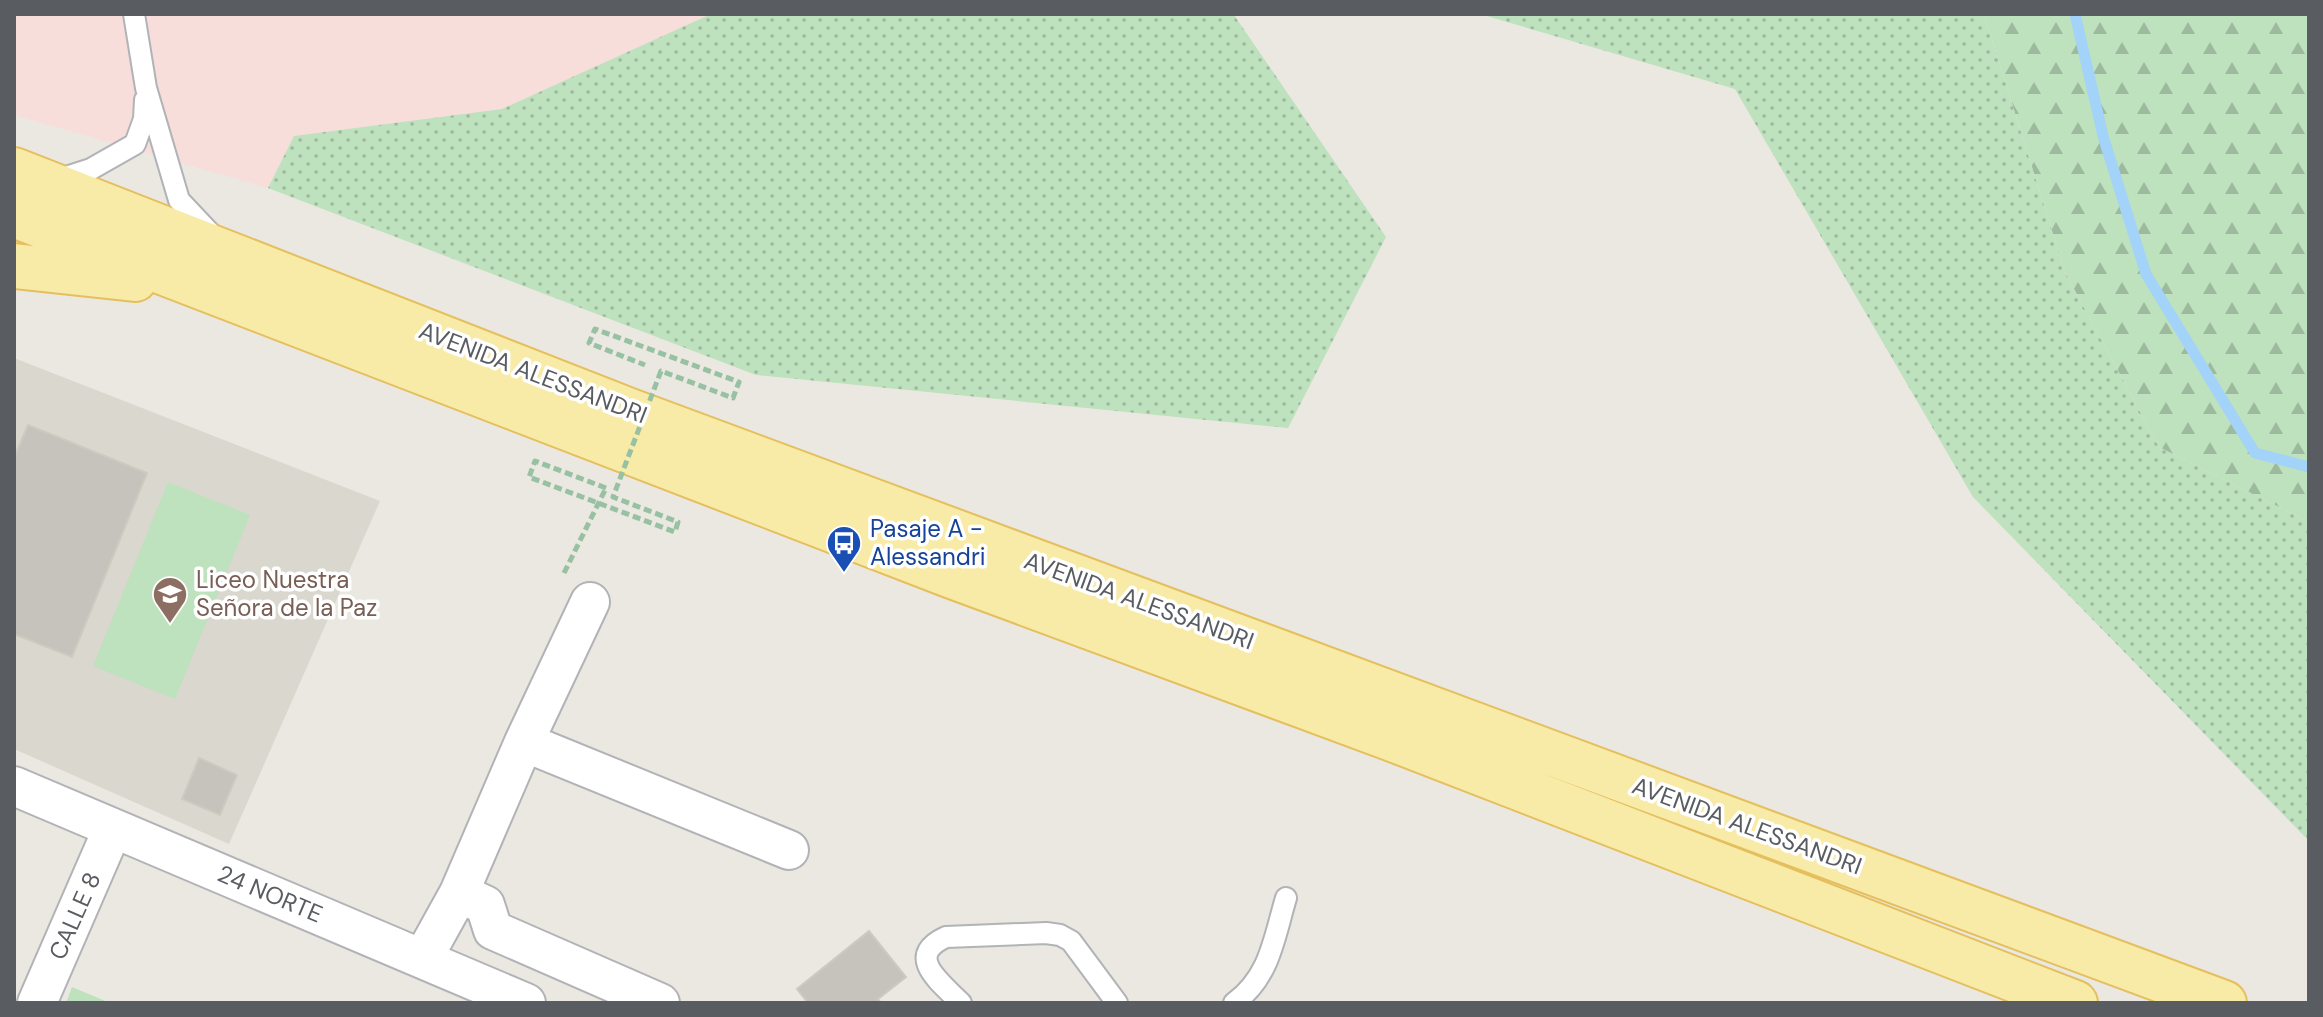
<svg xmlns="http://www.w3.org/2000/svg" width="2323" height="1017" font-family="'DM Sans',sans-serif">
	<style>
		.education { fill: #dad7ce }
		.medical { fill: #f8dedb }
		.grass { fill: url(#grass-dots) }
		.forest { fill: url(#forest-firs) }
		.park { fill: #bee1be }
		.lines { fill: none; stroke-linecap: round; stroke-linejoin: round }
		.stream { stroke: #a3d3f8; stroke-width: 11 }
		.building { fill: #c6c3bd; stroke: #cecabf; stroke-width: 2 }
		.service-casing { stroke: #b1b3b7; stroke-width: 24 }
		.minor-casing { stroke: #b1b3b7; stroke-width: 42 }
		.primary-casing { stroke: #e5bf5e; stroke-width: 48 }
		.path { stroke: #98c1a3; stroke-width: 5; stroke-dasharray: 8 4; stroke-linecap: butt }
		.service { stroke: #fff; stroke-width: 20 }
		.minor { stroke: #fff; stroke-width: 38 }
		.primary { stroke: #f8eba7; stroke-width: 44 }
		.path-bridge { stroke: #98c1a3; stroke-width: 5; stroke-dasharray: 8 4; stroke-linecap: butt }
		.labels { text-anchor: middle; stroke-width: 7; stroke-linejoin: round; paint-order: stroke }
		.street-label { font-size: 24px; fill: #595c60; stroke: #fff }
		.transit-label { font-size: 24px; fill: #164399; stroke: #fff; text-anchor: start }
		.education-label { font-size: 24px; fill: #785e54; stroke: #fff; text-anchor: start }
	</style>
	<defs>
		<pattern id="grass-dots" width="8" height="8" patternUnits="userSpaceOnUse" patternTransform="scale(2)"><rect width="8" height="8" fill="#bee1be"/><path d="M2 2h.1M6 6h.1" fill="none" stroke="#9dba9e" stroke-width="1.8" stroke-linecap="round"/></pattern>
		<pattern id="forest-firs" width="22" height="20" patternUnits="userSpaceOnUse" patternTransform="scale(2)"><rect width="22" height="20" fill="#bee1be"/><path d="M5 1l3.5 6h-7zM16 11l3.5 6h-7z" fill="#9dba9e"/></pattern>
	</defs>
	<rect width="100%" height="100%" fill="#eae8e0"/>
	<path class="education" d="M 14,358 L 380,501 L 229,844 L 14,749 Z"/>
	<path class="medical" d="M 14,14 L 711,14 L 502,109 L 294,136 L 268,188 L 14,115 Z"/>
	<path class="grass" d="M 711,14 L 1238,14 L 1234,15 L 1386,237 L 1288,428 L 756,375 L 268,188 L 294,136 L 502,109 Z
		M 1480,14 L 1984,14 L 2065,272 L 2159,447 L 2309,522 L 2309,841 L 1973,497 L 1735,89 Z"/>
	<path class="forest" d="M 1984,14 L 2309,14 L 2309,522 L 2159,447 L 2065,272 Z"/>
	<path class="park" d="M 168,482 L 250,515 L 175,699 L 93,666 Z
		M 72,987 L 110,1003 L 66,1003 Z"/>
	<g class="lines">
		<path class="stream" d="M 2075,14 L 2103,136 L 2146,274 L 2255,453 L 2309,467"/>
	</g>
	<path class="building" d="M 28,425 L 147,473 L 72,657 L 14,634 L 14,458 Z
		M 199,758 L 237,775 L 220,815 L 182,799 Z
		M 869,931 L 906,977 L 878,999 L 881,1003 L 808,1003 L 797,989 Z"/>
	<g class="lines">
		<g class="service-casing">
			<path id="service" d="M 134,14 L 146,88 L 179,200 L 212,235
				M 57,180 L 91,169 L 135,144 L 144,119 L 145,100
				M 961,1003 C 940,982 904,956 946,937 L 1046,933 L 1060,935 L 1071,941 L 1117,1003
				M 1234,1003 C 1270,977 1274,938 1286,898"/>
		</g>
		<g class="minor-casing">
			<path id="minor" d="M 524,742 L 789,850
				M 14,786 L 526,1003
				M 459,893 L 485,905 L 493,930 L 660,1003
				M 423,958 L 459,893 L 524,742 L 590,602
				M 37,1003 L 113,828"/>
		</g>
		<g class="primary-casing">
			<path id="primary" d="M 14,170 L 630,411 L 2224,1003
				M 14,215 L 952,576 L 1390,738 L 2075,1003
				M 14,266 L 135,279"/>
		</g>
		<path class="path" d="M 564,573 L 606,488"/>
		<use href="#service" class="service"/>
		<use href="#minor" class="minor"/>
		<use href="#primary" class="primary"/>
		<path class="path-bridge" d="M 606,488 L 535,461 L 529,477 L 675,532 L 678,522 L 613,497 L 661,371 L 733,398 L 739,382 L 595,329 L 589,343 L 645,365"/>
	</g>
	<defs>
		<g id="bus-pin" transform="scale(1.8)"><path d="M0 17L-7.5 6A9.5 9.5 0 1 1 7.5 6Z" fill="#1a4fb4" stroke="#fff"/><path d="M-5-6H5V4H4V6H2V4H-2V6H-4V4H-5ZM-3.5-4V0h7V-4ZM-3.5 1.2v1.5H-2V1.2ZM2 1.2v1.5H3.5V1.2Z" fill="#fff"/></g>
		<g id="school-pin" transform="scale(1.8)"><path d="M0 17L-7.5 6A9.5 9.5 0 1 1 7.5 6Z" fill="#8d6e63" stroke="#fff"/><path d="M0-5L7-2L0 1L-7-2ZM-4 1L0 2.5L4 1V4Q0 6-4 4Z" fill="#fff"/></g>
	</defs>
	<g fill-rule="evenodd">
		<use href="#bus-pin" x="844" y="543"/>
		<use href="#school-pin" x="170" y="594"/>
	</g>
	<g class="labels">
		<g class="street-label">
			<text transform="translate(533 373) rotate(21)" y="8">AVENIDA ALESSANDRI</text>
			<text transform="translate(1139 601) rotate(20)" y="8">AVENIDA ALESSANDRI</text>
			<text transform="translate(1747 826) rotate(20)" y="8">AVENIDA ALESSANDRI</text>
			<text transform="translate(270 894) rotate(23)" y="8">24 NORTE</text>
			<text transform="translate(75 916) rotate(-66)" y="8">CALLE 8</text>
		</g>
		<g class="transit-label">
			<text x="870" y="537">Pasaje A -<tspan x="870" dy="28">Alessandri</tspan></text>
		</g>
		<g class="education-label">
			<text x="196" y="588">Liceo Nuestra<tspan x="196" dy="28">Señora de la Paz</tspan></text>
		</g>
	</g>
	<rect width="2323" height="1017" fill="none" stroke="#595c60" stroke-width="32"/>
</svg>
